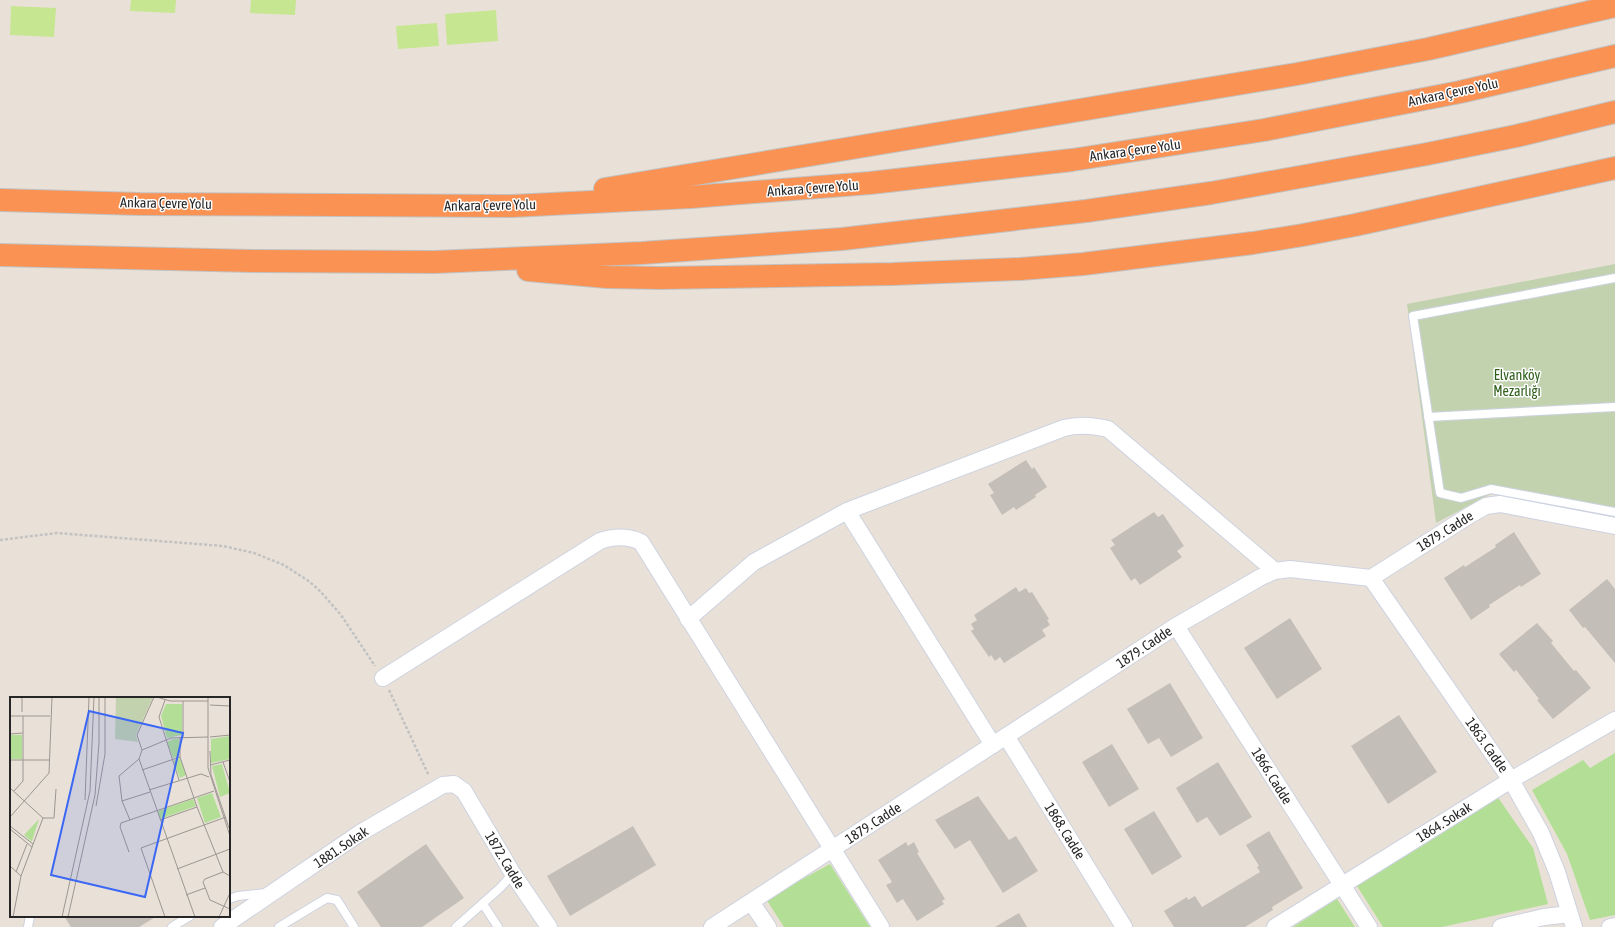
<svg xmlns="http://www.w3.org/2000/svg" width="1615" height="927" font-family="'Asap Condensed',sans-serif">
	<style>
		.green { fill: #b2df95 }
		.cemetery { fill: #c2d2af }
		.pitch { fill: #c7e691 }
		.building { fill: #c4beb8 }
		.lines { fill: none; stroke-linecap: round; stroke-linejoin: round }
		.lane-casing { stroke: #cdd2e0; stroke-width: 10 }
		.street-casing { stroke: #cdd2e0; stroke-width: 18 }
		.highway-casing { stroke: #c2c2c2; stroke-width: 24 }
		.path { stroke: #c2c2c2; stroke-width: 2.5; stroke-dasharray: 3 2; stroke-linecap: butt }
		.lane { stroke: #fff; stroke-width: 8 }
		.street { stroke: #fff; stroke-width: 16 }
		.highway { stroke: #f99253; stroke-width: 22 }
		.labels { text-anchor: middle; stroke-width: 3; stroke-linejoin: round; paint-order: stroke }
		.street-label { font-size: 14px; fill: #262626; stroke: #fff }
		.park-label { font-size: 14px; fill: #2d5f1b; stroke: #fff }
		.inset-road { fill: none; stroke: #9b9691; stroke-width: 1 }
		.view { fill: #3a67f4; fill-opacity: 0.15; stroke: #3a67f4; stroke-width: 2 }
		.inset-edge { fill: none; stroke: #262626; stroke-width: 2 }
	</style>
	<rect width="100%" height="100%" fill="#e9e1d8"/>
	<path class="green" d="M 1615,753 L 1615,915 L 1590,920 L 1567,854 L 1532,790 L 1583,760 L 1590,768 Z
		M 1497,796 L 1533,848 L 1548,904 L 1442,927 L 1383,927 L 1357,886 Z
		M 830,864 L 870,927 L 784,927 L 766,899 Z
		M 1337,899 L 1355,927 L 1293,927 Z"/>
	<path class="cemetery" d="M 1615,264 L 1615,516 L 1493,493 L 1436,523 L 1407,304 Z"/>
	<path class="pitch" d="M 131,0 L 176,0 L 175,13 L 130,11 Z
		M 251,0 L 296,0 L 295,15 L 250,13 Z
		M 11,6 L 56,8 L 54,37 L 10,35 Z
		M 496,10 L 498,41 L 447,45 L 445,14 Z
		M 437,23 L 439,46 L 398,49 L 396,26 Z"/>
	<path class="building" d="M 1026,460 L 1032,469 L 1034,467 L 1047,487 L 1035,495 L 1036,497 L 1016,510 L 1014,507 L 1002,515 L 990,495 L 994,493 L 988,484 Z
		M 1154,512 L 1158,517 L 1163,514 L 1184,546 L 1177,551 L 1182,557 L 1140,585 L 1135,578 L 1131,581 L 1110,548 L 1115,545 L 1111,540 Z
		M 1514,532 L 1541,574 L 1521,587 L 1520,585 L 1489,605 L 1490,607 L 1471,620 L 1444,578 L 1464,565 L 1465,567 L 1496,547 L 1495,545 Z
		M 1607,579 L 1615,589 L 1615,663 L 1585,627 L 1583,628 L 1569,610 Z
		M 1016,587 L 1019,592 L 1026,588 L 1029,593 L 1032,592 L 1049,619 L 1047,620 L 1050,625 L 1042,630 L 1046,636 L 1004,663 L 1000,657 L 995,661 L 991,655 L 989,657 L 971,631 L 974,629 L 971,624 L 977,620 L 974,615 Z
		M 1290,618 L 1322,669 L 1277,699 L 1244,648 Z
		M 1537,623 L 1553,641 L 1551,643 L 1574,671 L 1576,670 L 1591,688 L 1553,719 L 1537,700 L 1539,699 L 1516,670 L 1514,672 L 1499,654 Z
		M 1170,683 L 1203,738 L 1171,757 L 1159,738 L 1148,744 L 1127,709 Z
		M 1399,715 L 1437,772 L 1388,804 L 1351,746 Z
		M 1112,744 L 1139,789 L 1109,807 L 1082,762 Z
		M 1218,762 L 1252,817 L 1220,836 L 1207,817 L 1197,823 L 1176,788 Z
		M 978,796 L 1009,840 L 1016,836 L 1038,871 L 1003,893 L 970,840 L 955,849 L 935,820 Z
		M 1154,811 L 1182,857 L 1152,875 L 1124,829 Z
		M 633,826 L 656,865 L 570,916 L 547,876 Z
		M 1269,831 L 1303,888 L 1272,907 L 1273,910 L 1245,927 L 1174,927 L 1164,911 L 1187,897 L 1188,900 L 1195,896 L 1202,907 L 1260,872 L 1257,867 L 1259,866 L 1246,845 Z
		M 906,842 L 908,846 L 914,842 L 919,852 L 917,853 L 945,899 L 942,901 L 944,904 L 917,921 L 903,899 L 897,903 L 886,885 L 892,882 L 878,860 Z
		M 426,844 L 464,898 L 422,927 L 381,927 L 357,892 Z
		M 1019,913 L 1027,927 L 995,927 Z
		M 64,916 L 157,916 L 139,927 L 71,927 Z"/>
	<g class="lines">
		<g class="lane-casing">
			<path id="lane" d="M 1615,278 L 1413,316 L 1440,493 L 1461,498 L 1491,489 L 1615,512
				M 1428,417 L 1615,407
				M 229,899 L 238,896 L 266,893
				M 483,904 L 498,927
				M 28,927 L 30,916
				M 172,927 L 190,916
				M 279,927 L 327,898 L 337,900 L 354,927
				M 456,927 L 500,888 L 513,874"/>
		</g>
		<g class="street-casing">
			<path id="street" d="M 847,511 L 993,745
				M 1371,578 L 1511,780 L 1541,833 L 1557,872 L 1574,927
				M 688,619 L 754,562 L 847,511 L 1064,428 C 1079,424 1092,425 1108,429 L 1275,571
				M 1176,626 L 1369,927
				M 383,678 L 600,541 C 615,536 627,536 641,542 L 881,927
				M 1006,736 L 1124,927
				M 751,902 L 768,927
				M 222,927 L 360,833 L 443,785 L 454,784 L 464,791 L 513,874 L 549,927
				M 712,927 L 1176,626 L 1261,577 L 1275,571 L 1290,569 L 1371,578 L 1470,515 L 1486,506 L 1500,504 L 1615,526
				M 1275,927 L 1511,780 L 1615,720
				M 1501,927 L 1544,917 L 1570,914
				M 1610,927 L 1615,926"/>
		</g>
		<g class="highway-casing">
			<path id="highway" d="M 605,189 L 1297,74 L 1428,49 L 1615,6
				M 0,200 L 140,204 L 512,206 L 691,197 L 870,183 L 1072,160 L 1264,130 L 1460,92 L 1615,56
				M 0,255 L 253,261 L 435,262 L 642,253 L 842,239 L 1086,211 L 1211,193 L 1427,154 L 1516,136 L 1615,112
				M 528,270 L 607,277 L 660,278 L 893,274 L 1020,269 L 1083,264 L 1253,243 L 1303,235 L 1355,225 L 1615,168"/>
		</g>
		<path class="path" d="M 0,540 L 57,533 L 223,546 L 254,553 L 284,565 L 310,582 L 321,592 L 341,615 L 375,666
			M 389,690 L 429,776"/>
		<use href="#lane" class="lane"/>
		<use href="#street" class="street"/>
		<use href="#highway" class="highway"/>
	</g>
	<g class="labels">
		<g class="street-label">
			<text transform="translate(1453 92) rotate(-12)" y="5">Ankara Çevre Yolu</text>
			<text transform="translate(1135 150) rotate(-8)" y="5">Ankara Çevre Yolu</text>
			<text transform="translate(813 188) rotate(-4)" y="5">Ankara Çevre Yolu</text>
			<text transform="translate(166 203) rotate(1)" y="5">Ankara Çevre Yolu</text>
			<text transform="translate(490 205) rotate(-1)" y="5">Ankara Çevre Yolu</text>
			<text transform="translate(1445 531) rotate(-32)" y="5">1879. Cadde</text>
			<text transform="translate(1144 647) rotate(-34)" y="5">1879. Cadde</text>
			<text transform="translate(1487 745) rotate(55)" y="5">1863. Cadde</text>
			<text transform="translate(1272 776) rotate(58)" y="5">1866. Cadde</text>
			<text transform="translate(1444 822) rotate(-32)" y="5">1864. Sokak</text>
			<text transform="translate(873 823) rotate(-33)" y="5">1879. Cadde</text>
			<text transform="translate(1065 831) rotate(58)" y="5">1868. Cadde</text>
			<text transform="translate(341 847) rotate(-34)" y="5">1881. Sokak</text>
			<text transform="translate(505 860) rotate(59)" y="5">1872. Cadde</text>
		</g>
		<g class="park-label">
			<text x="1517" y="380">Elvanköy<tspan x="1517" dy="16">Mezarlığı</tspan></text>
		</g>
	</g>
	<g transform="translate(10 697)">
		<rect width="220" height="220" fill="#e9e1d8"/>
		<path d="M 156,7 L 172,7 L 172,38 L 157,41 L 151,19 ZM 1,38 L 12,38 L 12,62 L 0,62 ZM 220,39 L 220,62 L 201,66 L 201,42 ZM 163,42 L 169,42 L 169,59 L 163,61 L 157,45 ZM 170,61 L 176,78 L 170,81 L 163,64 ZM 212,67 L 220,96 L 210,100 L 202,69 ZM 202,96 L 211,120 L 195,126 L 187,101 ZM 183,102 L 186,109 L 150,122 L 148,114 ZM 29,122 L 22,144 L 21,144 L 14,138 Z" fill="#b2df95"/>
		<path d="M 106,0 L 143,0 L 126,38 L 128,45 L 105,42 Z" fill="#c2d2af"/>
		<path class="inset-road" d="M 12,0 L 12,15M 144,0 L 127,38 L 132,53 L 129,62 L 185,220M 147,0 L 160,4 L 198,4M 198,0 L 198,71 L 220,139M 155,3 L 149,20 L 169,83M 200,8 L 220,9M 0,19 L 40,19M 0,37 L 13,36M 170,40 L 170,60 L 187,110 L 213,175 L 220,179M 173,40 L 173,4M 200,40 L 220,38M 132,53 L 161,41 L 198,40M 200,54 L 201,78 L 219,131M 0,63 L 39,63M 213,65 L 220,85M 200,68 L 220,63M 132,73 L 170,60M 0,91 L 33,121 L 44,121 L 46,92M 139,93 L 191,77 L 199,80M 4,94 L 13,84 L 13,19M 75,103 L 79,0M 112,104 L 140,95M 86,109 L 95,57 L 95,0M 0,120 L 39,76 L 42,0M 120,123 L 112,104 L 109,79 L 129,62M 150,123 L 187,110M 0,129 L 23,147M 0,132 L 22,150M 119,155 L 110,130 L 111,126 L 204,94M 0,169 L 11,179M 167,172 L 220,152M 6,175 L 17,147M 213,175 L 195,182 L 193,185 L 200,203 L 220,212M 176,198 L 195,191M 3,220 L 11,179 L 33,121M 52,220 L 80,94 L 84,0M 58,220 L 85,98 L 89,46 L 89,0M 155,220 L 131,151 L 216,120M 209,220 L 220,196"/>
		<path class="view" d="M 79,14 L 173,36 L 135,200 L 41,178 Z"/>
		<rect width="220" height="220" class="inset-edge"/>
	</g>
</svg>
